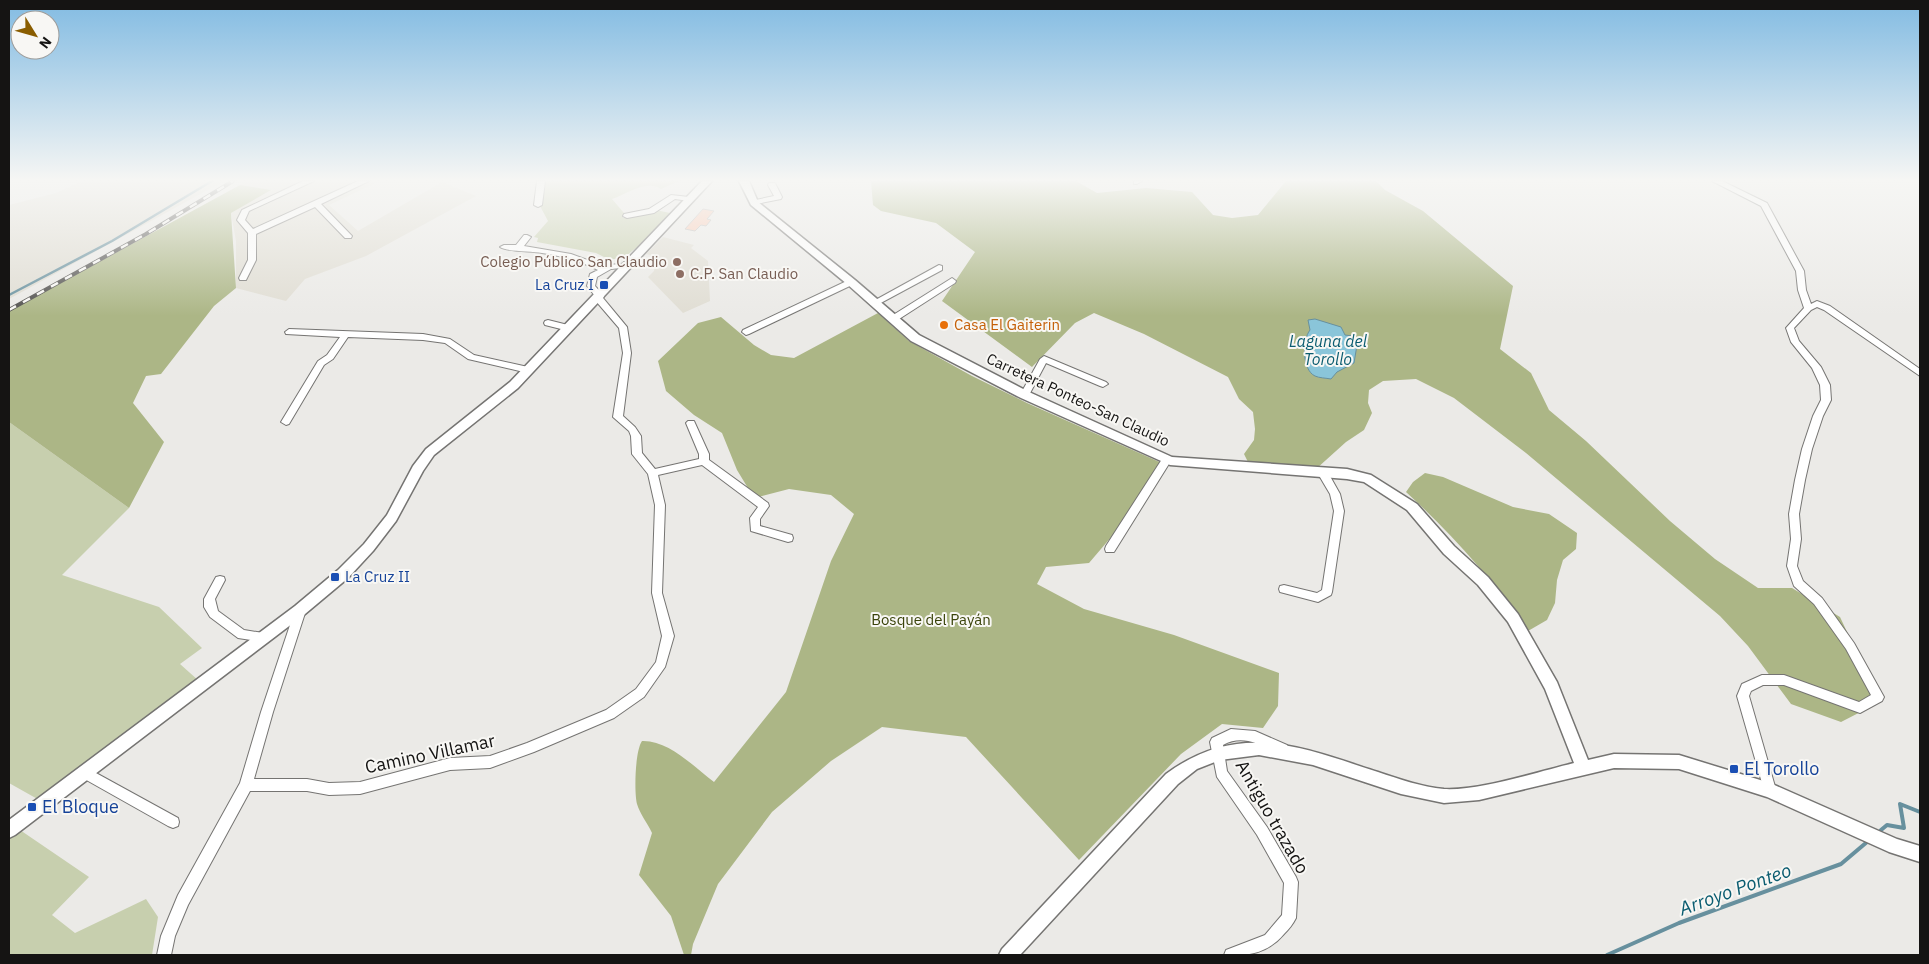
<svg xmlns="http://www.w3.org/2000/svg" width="1929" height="964" font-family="'IBM Plex Sans',sans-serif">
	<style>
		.built { fill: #e0ddd3 }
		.green { fill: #c7cfae }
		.forest { fill: #acb686 }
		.water { fill: #8ac5d9; stroke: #67909e }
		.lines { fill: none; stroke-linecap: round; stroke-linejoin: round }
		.stream-far1 { stroke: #67909e; stroke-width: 2.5 }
		.stream { stroke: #67909e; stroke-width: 4 }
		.building { fill: #fbc8b1; stroke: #bfbcba }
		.minor-casing { stroke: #757472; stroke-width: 2 }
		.tertiary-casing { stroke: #757472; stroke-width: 3 }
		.minor { fill: #fff; fill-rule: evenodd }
		.tertiary { fill: #fff; fill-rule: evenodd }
		.rail-casing { stroke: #51504e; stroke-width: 4 }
		.rail { stroke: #f8f7f4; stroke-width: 2.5; stroke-dasharray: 8; stroke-linecap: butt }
		.education-dot { fill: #8d6e63; stroke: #f8f7f4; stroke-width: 2 }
		.transit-dot { fill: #1a4fb4; stroke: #f8f7f4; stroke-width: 2 }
		.food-dot { fill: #e8710a; stroke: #f8f7f4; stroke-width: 2 }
		.labels { text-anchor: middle; stroke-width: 4; stroke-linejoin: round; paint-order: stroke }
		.education-label { font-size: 15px; fill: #785e54; stroke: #f8f7f4; text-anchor: end }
		.transit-label { font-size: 15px; fill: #164399; stroke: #f8f7f4; text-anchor: end }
		.food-label { font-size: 15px; fill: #c56008; stroke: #f8f7f4; text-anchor: start }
		.street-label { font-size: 15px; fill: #151413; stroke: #f8f7f4 }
		.park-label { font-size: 15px; fill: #3a430a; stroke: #f8f7f4 }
		.water-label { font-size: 16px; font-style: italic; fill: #0a5c70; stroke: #f8f7f4 }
		.near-street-label { font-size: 18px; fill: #151413; stroke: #f8f7f4 }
		.near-transit-label { font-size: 18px; fill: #164399; stroke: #f8f7f4; text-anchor: start }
		.near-water-label { font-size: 19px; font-style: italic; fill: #0a5c70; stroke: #f8f7f4 }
	</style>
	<rect width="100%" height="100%" fill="#ebeae7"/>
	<path class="built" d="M 82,181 L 224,181 L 9,299 L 9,205 L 56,193 Z
		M 245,181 L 380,181 L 329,205 L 358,231 L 442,182 L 476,196 L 366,256 L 305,279 L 286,301 L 236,288 L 236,241 L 231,213 L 271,190 L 240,185 Z
		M 663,237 L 694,245 L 691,248 L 708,261 L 710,301 L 683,313 L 648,277 L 654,271 L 655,264 L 650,255 L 646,254 Z"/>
	<path class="green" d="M 546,181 L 679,181 L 661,189 C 647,179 626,194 612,199 L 624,213 L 623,218 L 656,210 L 670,213 L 637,247 L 625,257 L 618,259 L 608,259 L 596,253 L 537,242 L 538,238 L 534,237 L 548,221 L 540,206 Z
		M 9,422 L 129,508 L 62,575 L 159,607 L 202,648 L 180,664 L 199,681 L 41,801 L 9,783 Z
		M 20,830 L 89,877 L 52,915 L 75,933 L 146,899 L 158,917 L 152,955 L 9,955 L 9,837 Z"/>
	<path class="forest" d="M 871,181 L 1076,181 L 1097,193 L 1146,188 L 1192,192 L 1213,215 L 1232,218 L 1258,215 L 1286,181 L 1376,181 L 1385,190 L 1423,211 L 1513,286 L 1500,349 L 1531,373 L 1549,410 L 1586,441 L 1670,521 L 1715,559 L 1758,588 L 1792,588 L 1840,617 L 1880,702 L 1841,722 L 1791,704 L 1748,646 L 1720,616 L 1526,453 L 1454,398 L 1416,379 L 1383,381 L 1369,390 L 1368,403 L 1372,413 L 1364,430 L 1346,442 L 1316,469 L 1249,464 L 1244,454 L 1254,440 L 1255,429 L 1253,412 L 1239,399 L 1228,377 L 1144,334 L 1094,313 L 1075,323 L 1032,367 L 942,301 L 975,252 L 936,223 L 881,211 L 873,205 Z
		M 240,185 L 271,190 L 231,213 L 236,288 L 214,306 L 161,374 L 146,376 L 133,403 L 164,442 L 129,508 L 9,422 L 9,311 Z
		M 878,313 L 909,341 L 972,376 L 1027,403 L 1164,464 L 1142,501 L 1089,563 L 1046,567 L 1037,584 L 1084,609 L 1174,635 L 1279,673 L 1278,706 L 1263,728 L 1222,724 L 1181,754 L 1079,860 L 966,737 L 882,727 L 831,761 L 772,812 L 718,884 L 693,944 L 691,955 L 684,955 L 671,916 L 639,875 L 652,833 C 648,824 640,814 637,804 C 634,792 635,751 642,741 C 669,740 694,767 714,782 L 786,692 L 831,561 L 854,514 L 831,495 L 789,489 L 754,498 L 737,470 L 722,433 L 694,415 L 666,391 L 658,361 L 698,323 L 721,317 L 754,345 L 771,355 L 794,358 Z
		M 1425,473 L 1443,477 L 1513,507 L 1549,514 L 1577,533 L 1576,549 L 1563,560 L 1557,580 L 1555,603 L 1547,620 L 1528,631 C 1493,580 1452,534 1406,492 L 1413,482 Z"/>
	<path class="water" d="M 1315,319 L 1341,327 L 1345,335 L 1353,336 L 1357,345 L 1354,363 L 1337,372 L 1331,379 C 1326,378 1319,378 1315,376 C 1302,370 1302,340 1310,330 L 1308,320 Z"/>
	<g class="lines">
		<path class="stream-far1" d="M 9,295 L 112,241 L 212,181"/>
		<path class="stream" d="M 1881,830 L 1887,825 L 1904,828 L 1900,804 L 1920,812
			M 1607,955 L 1679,923 L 1841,864 L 1867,842"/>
	</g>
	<path class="building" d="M 703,209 L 714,211 L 707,219 L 711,220 L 706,226 L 701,225 L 695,231 L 685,229 Z"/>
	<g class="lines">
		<g class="minor-casing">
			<path id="minor" d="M 303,181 L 314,181 L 249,211 L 245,220 L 253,229 L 358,181 L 369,181 L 321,204 L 352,236 L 351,238 L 345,238 L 315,207 L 256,234 L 256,260 L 246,280 L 240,280 L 239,278 L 248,260 L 248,233 L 237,220 L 242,210 Z
				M 537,181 L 545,181 L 542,205 L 538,207 L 534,205 Z
				M 1134,181 L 1142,181 L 1137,184 L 1134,184 Z
				M 1712,181 L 1722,181 L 1767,203 L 1804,271 L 1806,290 L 1811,304 L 1817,301 L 1830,306 L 1920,369 L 1920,376 L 1824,310 L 1817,307 L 1811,310 L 1794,328 L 1799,341 L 1821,367 L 1830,385 L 1831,400 L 1823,416 L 1812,449 L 1805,480 L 1799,514 L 1801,539 L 1797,566 L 1803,581 L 1822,598 L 1854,643 L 1884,697 L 1882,701 L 1860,713 L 1784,685 L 1763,685 L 1751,691 L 1749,696 L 1776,790 L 1774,794 L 1770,796 L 1766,794 L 1764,790 L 1737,696 L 1742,684 L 1762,675 L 1784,675 L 1859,702 L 1871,695 L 1846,649 L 1814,604 L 1794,586 L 1787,566 L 1791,539 L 1789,514 L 1795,480 L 1802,449 L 1813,416 L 1821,400 L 1820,385 L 1812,368 L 1791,342 L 1786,328 L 1804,308 L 1798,290 L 1796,271 L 1761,206 Z
				M 769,183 L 775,183 L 782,197 L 781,199 L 751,205 L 751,201 L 774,196 L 768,185 Z
				M 671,195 L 689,197 L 693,199 L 689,201 L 675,199 L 654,213 L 627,218 L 623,216 L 624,214 L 649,209 Z
				M 524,235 L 527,235 L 531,237 L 524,246 L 571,254 L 604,266 L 609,265 L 630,263 L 630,267 L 611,269 L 597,277 L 595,286 L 604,296 L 603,298 L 627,327 L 631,353 L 623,416 L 635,427 L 641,436 L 642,453 L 655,469 L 699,459 L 699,454 L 686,423 L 688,421 L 694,421 L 709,454 L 709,460 L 768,503 L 769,506 L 760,519 L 760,526 L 792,535 L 793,538 L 792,541 L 788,542 L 751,531 L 750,518 L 758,507 L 702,465 L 658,475 L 665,505 L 662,593 L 674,636 L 665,667 L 644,697 L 614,718 L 534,752 L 490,768 L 450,770 L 360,794 L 329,795 L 307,791 L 250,791 L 188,905 L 175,936 L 171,955 L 157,955 L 161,936 L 178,895 L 240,783 L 261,712 L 296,607 L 300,605 L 304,607 L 306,610 L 273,712 L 254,779 L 307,779 L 329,783 L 360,782 L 450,758 L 490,756 L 527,743 L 606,710 L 636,689 L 656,662 L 662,636 L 652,593 L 655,505 L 648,474 L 632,454 L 631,436 L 629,431 L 613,417 L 623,353 L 619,328 L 595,300 L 594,298 L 595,296 L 587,286 L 590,274 L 598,270 C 580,261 562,256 542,253 C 532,251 507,252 500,247 L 504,245 L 516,245 Z
				M 939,265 L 942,266 L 942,270 L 877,305 L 871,305 L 870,303 Z
				M 952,278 L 956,281 L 955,283 L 896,321 L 890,321 L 889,319 L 890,317 Z
				M 851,279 L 855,282 L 854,284 L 749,334 L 746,335 L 742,332 L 743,330 Z
				M 548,320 L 572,326 L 573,328 L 569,331 L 545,325 L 544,323 L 545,321 Z
				M 289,329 L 423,334 L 450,339 L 474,355 L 528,367 L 533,370 L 528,373 L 468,359 L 445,343 L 423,340 L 348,337 L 333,359 L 324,365 L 289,424 L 286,425 L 281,422 L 318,361 L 327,355 L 340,337 L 286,334 L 285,332 Z
				M 1044,356 L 1106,382 L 1108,384 L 1103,387 L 1100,386 L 1046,363 L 1028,397 L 1022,397 L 1020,395 L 1040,359 Z
				M 1167,455 L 1172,459 L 1114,552 L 1106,552 L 1105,549 L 1106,546 L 1164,456 Z
				M 1322,468 L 1326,469 L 1340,494 L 1344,511 L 1332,592 L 1331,595 L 1318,602 L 1280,592 L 1279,589 L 1280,586 L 1284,585 L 1317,593 L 1322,590 L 1334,511 L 1330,494 L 1317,472 Z
				M 220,576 L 224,577 L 225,580 L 215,599 L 218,611 L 244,630 L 269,634 L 271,637 L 269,640 L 265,642 L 238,638 L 210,617 L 204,607 L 204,599 L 216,577 Z
				M 1231,729 L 1255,731 L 1287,745 L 1289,749 L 1287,753 L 1283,755 C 1262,747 1245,733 1223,745 L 1227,771 L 1267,827 L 1296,877 L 1298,882 L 1296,918 C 1293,924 1289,929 1284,934 C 1268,953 1248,957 1224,955 L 1226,950 L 1265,935 L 1282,915 L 1284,883 L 1257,835 L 1217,777 L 1210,742 L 1212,738 Z
				M 85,767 L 178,818 L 179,822 L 178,826 L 173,828 L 168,826 L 81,777 L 79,773 L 81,769 Z"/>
		</g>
		<g class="tertiary-casing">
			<path id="tertiary" d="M 702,181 L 712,181 L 518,388 L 434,455 L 423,471 L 396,521 L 373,551 L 348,578 L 305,614 L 15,835 L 9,838 L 9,820 L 295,606 L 338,570 L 364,544 L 387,515 L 413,466 L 426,449 L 510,382 Z
				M 739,181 L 749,181 L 758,202 L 855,280 L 919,335 L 1029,392 L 1172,457 L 1347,469 L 1371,475 L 1417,504 L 1454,546 L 1488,577 L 1518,614 L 1557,682 L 1588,760 L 1614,754 L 1679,755 L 1770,783 L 1897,839 L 1920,846 L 1920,862 L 1889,852 L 1767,797 L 1679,769 L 1614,768 L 1479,800 L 1444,803 L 1401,794 L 1313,765 L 1259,755 L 1220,760 L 1197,769 L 1178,784 L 1020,955 L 999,955 L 1002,949 L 1166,774 C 1239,720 1300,747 1378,772 C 1399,779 1422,787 1444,789 C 1479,791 1537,772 1574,763 L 1545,689 L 1508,622 L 1478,585 L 1444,554 L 1407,510 L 1364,482 L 1347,479 L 1170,465 L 1021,398 L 911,341 L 847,284 L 751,205 Z"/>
		</g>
		<use href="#minor" class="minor"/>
		<use href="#tertiary" class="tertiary"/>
		<g class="rail-casing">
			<path id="rail" d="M 9,310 L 146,234 L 233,181"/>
		</g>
		<use href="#rail" class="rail"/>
	</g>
	<linearGradient id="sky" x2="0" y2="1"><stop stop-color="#82bbe2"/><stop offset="0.57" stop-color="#f6f6f4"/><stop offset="1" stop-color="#f6f6f4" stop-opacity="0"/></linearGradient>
	<rect width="1929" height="316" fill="url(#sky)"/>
	<g class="education-dot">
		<circle cx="677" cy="262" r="5"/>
		<circle cx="680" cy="274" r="5"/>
	</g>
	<g class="transit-dot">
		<rect x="599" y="280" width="10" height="10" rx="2.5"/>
		<rect x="330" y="572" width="10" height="10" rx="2.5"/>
		<rect x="1729" y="764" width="10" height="10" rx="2.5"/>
		<rect x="27" y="802" width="10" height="10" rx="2.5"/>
	</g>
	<circle class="food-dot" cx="944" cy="325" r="5"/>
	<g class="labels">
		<g class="education-label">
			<text x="667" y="267">Colegio Público San Claudio</text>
			<text x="690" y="279" text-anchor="start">C.P. San Claudio</text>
		</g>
		<g class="transit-label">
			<text x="594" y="290">La Cruz I</text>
			<text x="345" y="582" text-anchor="start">La Cruz II</text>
		</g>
		<g class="food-label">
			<text x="954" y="330">Casa El Gaiterin</text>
		</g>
		<g class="street-label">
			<text transform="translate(1078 400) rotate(25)" y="5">Carretera Ponteo-San Claudio</text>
		</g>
		<g class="park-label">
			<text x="931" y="625">Bosque del Payán</text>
		</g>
		<g class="water-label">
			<text x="1328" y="347">Laguna del<tspan x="1328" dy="18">Torollo</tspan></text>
		</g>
		<g class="near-street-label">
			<text transform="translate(430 754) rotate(-12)" y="6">Camino Villamar</text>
			<text transform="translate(1272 817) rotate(60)" y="6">Antiguo trazado</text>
		</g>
		<g class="near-transit-label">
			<text x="1744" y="775">El Torollo</text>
			<text x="42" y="813">El Bloque</text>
		</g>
		<g class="near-water-label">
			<text transform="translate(1735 889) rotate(-20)" y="7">Arroyo Ponteo</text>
		</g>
	</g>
	<rect width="1929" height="964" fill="none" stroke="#151413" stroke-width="20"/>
	<g transform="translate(35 35) rotate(127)"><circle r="24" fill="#f8f7f4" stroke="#9d9c9a"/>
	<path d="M0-4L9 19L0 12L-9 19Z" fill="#8a5d00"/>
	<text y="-8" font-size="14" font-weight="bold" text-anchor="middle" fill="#151413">N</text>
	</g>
</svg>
